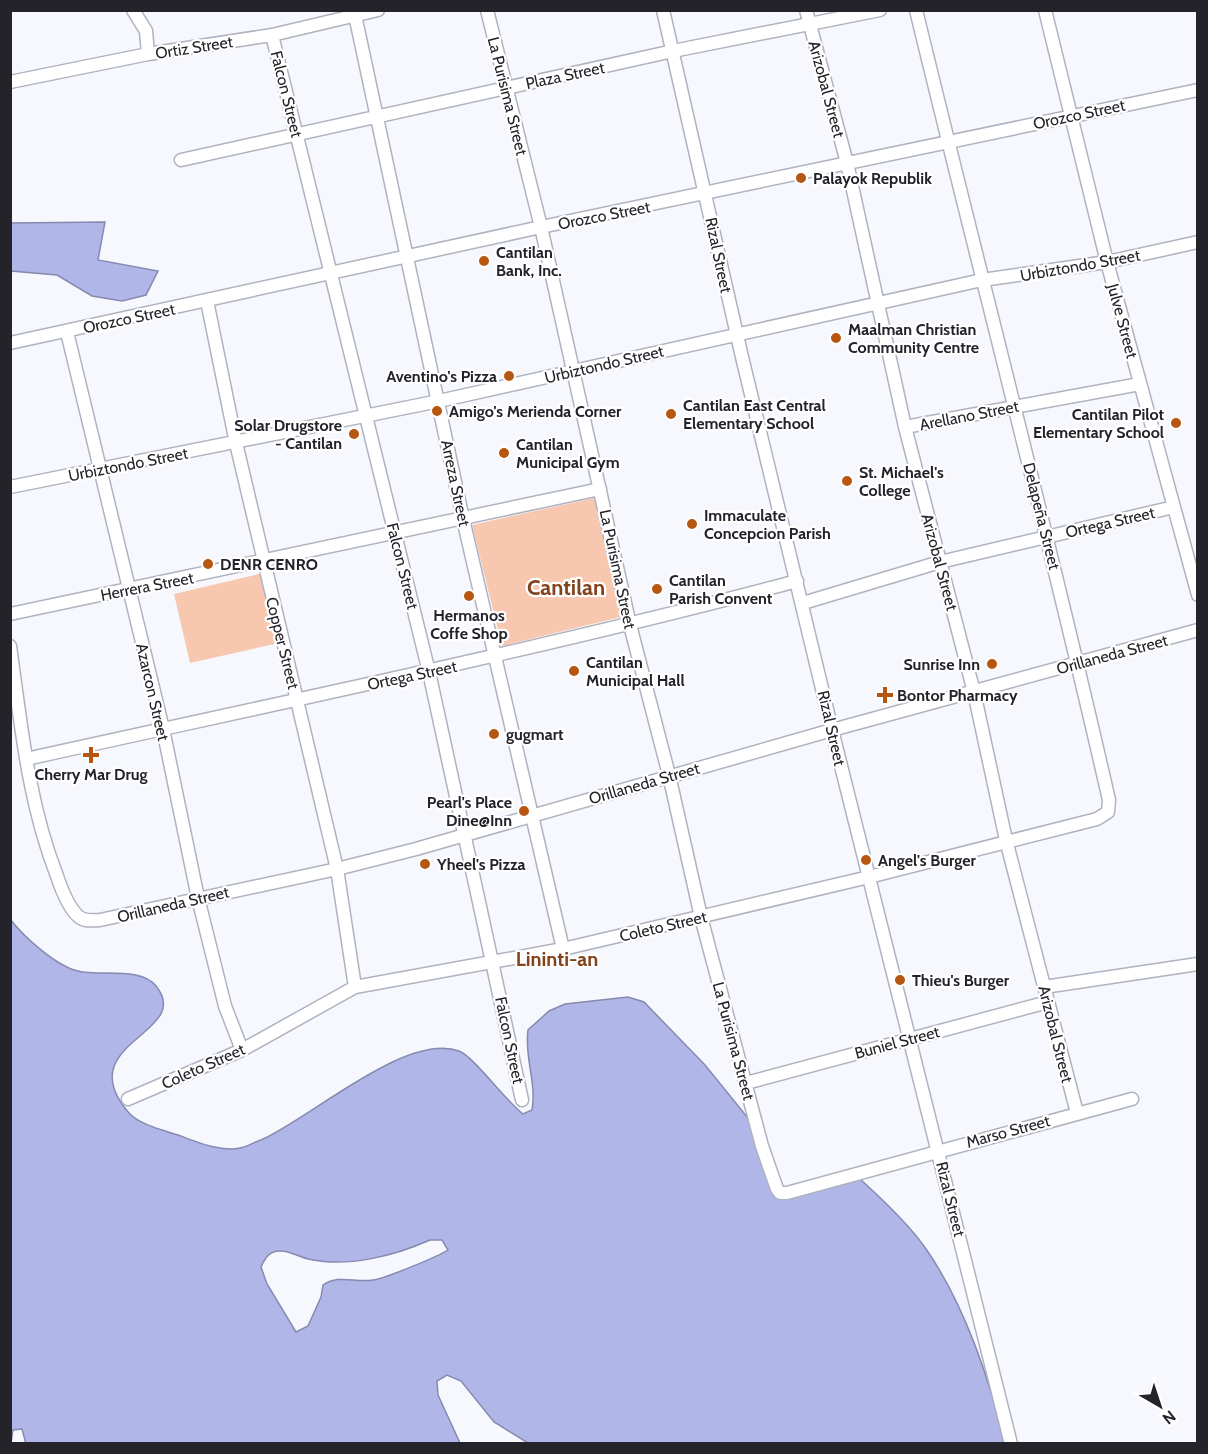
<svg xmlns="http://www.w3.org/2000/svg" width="1208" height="1454" font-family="Cabin,sans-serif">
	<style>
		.green { fill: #f7c8af }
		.water { fill: #b0b6e8; stroke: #868aaf; stroke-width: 1.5; fill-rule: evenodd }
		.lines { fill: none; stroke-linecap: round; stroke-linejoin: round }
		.minor-casing { stroke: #afb2c1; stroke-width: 15 }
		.minor { stroke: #fff; stroke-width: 12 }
		.poi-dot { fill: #b65610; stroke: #fff; stroke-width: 2 }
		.labels { text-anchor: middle; stroke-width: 4.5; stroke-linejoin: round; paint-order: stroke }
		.street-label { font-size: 16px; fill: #232329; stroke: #fff }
		.poi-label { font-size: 16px; font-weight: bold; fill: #232329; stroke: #fff; text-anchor: start }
		.quarter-label { font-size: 20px; font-weight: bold; fill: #82431d; stroke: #fff }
		.district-label { font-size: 22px; font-weight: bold; fill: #82431d; stroke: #fff }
	</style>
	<rect width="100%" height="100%" fill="#f7f8fe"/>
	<path class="green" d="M 594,498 L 621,617 L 502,646 L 472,525 Z
		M 263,573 L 279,643 L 190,663 L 174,594 Z"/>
	<path class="water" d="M 105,222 L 98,260 L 158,271 L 146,295 L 122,301 L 92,296 L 57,275 L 11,271 L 11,223 Z
		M 10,919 C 24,937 56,966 78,971 C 100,977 140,966 156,986 C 195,1034 68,1042 129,1113 C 140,1125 163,1130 178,1135 C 197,1142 219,1152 240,1148 C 247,1147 254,1142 261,1140 C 311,1118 406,1032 459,1051 C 473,1056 505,1100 523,1114 L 532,1110 C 537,1083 524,1057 528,1030 L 549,1011 L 565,1004 L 628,997 L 644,1002 L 705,1065 L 748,1118 L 766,1177 L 775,1195 L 860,1179 C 882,1199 910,1225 926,1249 C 963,1302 991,1381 1004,1443 L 528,1443 L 494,1422 L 461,1381 L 447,1375 L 437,1381 L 438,1395 L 460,1443 L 26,1444 L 22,1429 L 13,1430 L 11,1443 ZM 430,1240 L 442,1240 L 448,1250 C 439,1256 384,1279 373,1280 C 355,1283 339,1274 323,1285 L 321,1297 L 308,1326 L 296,1332 L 267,1284 L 261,1267 C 265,1258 270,1250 281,1251 C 290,1251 299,1257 308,1259 C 347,1268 394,1256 430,1240 Z"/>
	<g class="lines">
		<g class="minor-casing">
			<path id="minor" d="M 133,10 L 146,31 L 148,54
				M 487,10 L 541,227 L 630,625 L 669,775 L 701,917 L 762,1146 L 777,1189 L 780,1193 L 787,1193 L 1132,1099
				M 663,10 L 742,357 L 832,730 L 1011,1444
				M 806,10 L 847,163 L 905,427 L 974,692 L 1006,840 L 1077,1113
				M 1045,10 L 1107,262 L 1198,595
				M 355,15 L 463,519 L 563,949
				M 272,35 L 429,672 L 522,1100
				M 10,82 L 148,54 L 272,35 L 378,10
				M 181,160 L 673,51 L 880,10
				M 207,301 L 236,443 L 337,869 L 355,987
				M 67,332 L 163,729 L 198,898 L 225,1006 L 242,1050
				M 10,343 L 541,227 L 1198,90
				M 905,427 L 1140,384
				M 10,487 L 439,401 L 982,280 L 1107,262 L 1198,242
				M 803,603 L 940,562 L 1174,507
				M 10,614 L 600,489
				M 10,646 C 21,724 28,802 57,876 C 61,888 68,907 78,916 C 84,922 92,920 100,920 L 337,869 L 416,849 L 832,730 L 1198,630
				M 26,759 C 283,702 542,649 797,581
				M 1044,987 L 1198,964
				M 746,1083 L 1048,1002
				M 128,1099 L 242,1050 L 355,987 L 563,949 L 869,877 L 1097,819 L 1108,812 L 1109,800 C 1049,536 980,274 916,10"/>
		</g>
		<use href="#minor" class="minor"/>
	</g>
	<g class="poi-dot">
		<circle cx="801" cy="178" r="6"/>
		<circle cx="484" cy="261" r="6"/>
		<circle cx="836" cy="338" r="6"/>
		<circle cx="509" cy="376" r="6"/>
		<circle cx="437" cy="411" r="6"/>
		<circle cx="671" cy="414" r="6"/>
		<circle cx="1176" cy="423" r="6"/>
		<circle cx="354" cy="434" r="6"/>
		<circle cx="504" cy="453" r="6"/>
		<circle cx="847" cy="481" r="6"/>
		<circle cx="692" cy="524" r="6"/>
		<circle cx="208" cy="564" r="6"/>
		<circle cx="657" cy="589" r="6"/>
		<circle cx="469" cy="596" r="6"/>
		<circle cx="992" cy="664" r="6"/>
		<circle cx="574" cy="671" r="6"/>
		<path d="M882 686h6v6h6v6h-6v6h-6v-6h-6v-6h6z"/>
		<circle cx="494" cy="734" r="6"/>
		<path d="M88 746h6v6h6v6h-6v6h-6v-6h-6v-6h6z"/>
		<circle cx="524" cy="811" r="6"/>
		<circle cx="866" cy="860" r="6"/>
		<circle cx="425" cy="864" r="6"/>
		<circle cx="900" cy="980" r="6"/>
	</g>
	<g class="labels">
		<g class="street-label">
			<text transform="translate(194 47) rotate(-9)" y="6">Ortiz Street</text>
			<text transform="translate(565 75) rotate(-12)" y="6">Plaza Street</text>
			<text transform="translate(827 89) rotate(75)" y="6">Arizobal Street</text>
			<text transform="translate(287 94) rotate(76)" y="6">Falcon Street</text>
			<text transform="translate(508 96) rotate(76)" y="6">La Purisima Street</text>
			<text transform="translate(1079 114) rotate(-12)" y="6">Orozco Street</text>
			<text transform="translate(604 215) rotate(-11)" y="6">Orozco Street</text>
			<text transform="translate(719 255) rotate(78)" y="6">Rizal Street</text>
			<text transform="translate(1080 265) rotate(-10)" y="6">Urbiztondo Street</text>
			<text transform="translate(129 318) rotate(-12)" y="6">Orozco Street</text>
			<text transform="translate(1123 321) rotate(75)" y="6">Julve Street</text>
			<text transform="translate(604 364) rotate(-13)" y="6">Urbiztondo Street</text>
			<text transform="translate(969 415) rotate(-11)" y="6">Arellano Street</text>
			<text transform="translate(128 464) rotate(-11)" y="6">Urbiztondo Street</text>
			<text transform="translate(456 483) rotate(78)" y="6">Arreza Street</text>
			<text transform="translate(1042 516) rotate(76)" y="6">Delapeña Street</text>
			<text transform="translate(1110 522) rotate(-13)" y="6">Ortega Street</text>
			<text transform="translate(940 562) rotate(75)" y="6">Arizobal Street</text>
			<text transform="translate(403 566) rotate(76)" y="6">Falcon Street</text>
			<text transform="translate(618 569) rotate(78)" y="6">La Purisima Street</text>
			<text transform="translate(147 586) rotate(-11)" y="6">Herrera Street</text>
			<text transform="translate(283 643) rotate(76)" y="6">Copper Street</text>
			<text transform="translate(1112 654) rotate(-15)" y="6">Orillaneda Street</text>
			<text transform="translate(412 675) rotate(-12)" y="6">Ortega Street</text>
			<text transform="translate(153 692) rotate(77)" y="6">Azarcon Street</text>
			<text transform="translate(832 728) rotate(77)" y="6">Rizal Street</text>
			<text transform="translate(644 783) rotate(-16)" y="6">Orillaneda Street</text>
			<text transform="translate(173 904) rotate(-13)" y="6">Orillaneda Street</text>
			<text transform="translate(663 926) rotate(-13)" y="6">Coleto Street</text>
			<text transform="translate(1056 1034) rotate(76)" y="6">Arizobal Street</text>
			<text transform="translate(510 1040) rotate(78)" y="6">Falcon Street</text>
			<text transform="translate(734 1041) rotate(75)" y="6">La Purisima Street</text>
			<text transform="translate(897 1042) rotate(-15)" y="6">Buniel Street</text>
			<text transform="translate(203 1066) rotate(-24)" y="6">Coleto Street</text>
			<text transform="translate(1008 1131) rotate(-15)" y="6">Marso Street</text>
			<text transform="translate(951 1199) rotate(76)" y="6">Rizal Street</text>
		</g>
		<g class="poi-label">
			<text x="813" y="184">Palayok Republik</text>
			<text x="496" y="258">Cantilan<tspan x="496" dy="18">Bank, Inc.</tspan></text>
			<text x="848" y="335">Maalman Christian<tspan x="848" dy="18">Community Centre</tspan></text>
			<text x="497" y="382" text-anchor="end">Aventino's Pizza</text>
			<text x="683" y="411">Cantilan East Central<tspan x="683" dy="18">Elementary School</tspan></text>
			<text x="449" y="417">Amigo's Merienda Corner</text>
			<text x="1164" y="420" text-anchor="end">Cantilan Pilot<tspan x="1164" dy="18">Elementary School</tspan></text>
			<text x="342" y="431" text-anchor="end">Solar Drugstore<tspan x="342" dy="18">- Cantilan</tspan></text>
			<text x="516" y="450">Cantilan<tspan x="516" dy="18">Municipal Gym</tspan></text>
			<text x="859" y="478">St. Michael's<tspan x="859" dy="18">College</tspan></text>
			<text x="704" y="521">Immaculate<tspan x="704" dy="18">Concepcion Parish</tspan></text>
			<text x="220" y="570">DENR CENRO</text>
			<text x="669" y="586">Cantilan<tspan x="669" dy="18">Parish Convent</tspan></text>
			<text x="469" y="621" text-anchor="middle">Hermanos<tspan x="469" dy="18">Coffe Shop</tspan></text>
			<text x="586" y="668">Cantilan<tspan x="586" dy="18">Municipal Hall</tspan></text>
			<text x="980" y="670" text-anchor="end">Sunrise Inn</text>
			<text x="897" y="701">Bontor Pharmacy</text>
			<text x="506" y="740">gugmart</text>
			<text x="91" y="780" text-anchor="middle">Cherry Mar Drug</text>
			<text x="512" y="808" text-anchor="end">Pearl's Place<tspan x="512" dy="18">Dine@Inn</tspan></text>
			<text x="878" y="866">Angel's Burger</text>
			<text x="437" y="870">Yheel's Pizza</text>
			<text x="912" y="986">Thieu's Burger</text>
		</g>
		<g class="quarter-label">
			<text x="557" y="966">Lininti-an</text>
		</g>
		<g class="district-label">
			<text x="566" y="595">Cantilan</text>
		</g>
	</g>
	<rect width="1208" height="1454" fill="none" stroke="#232329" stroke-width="24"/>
	<g transform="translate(1160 1406) rotate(141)" stroke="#ffffff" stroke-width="4.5" paint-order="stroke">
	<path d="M0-4.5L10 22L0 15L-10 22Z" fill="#232329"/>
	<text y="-9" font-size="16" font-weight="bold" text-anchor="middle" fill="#232329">N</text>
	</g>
</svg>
